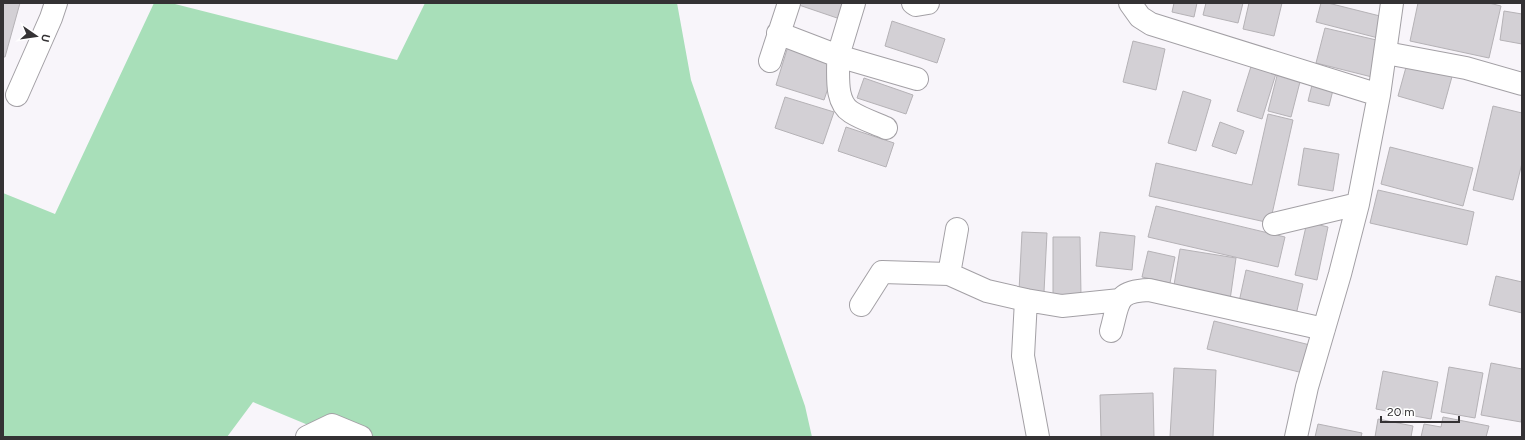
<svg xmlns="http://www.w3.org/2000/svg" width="1525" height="440" font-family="Figtree,sans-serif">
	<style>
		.green { fill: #a8dfb9 }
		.building { fill: #d3d0d5; stroke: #b5b2b6 }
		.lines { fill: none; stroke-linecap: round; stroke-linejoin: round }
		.minor-casing { stroke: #a3a0a5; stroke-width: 24 }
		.minor { stroke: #fff; stroke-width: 22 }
	</style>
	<rect width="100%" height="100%" fill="#f8f5fa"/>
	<path class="green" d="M 154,3 L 171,3 L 397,60 L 425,3 L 677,3 L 691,80 L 805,406 L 812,437 L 337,437 L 253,402 L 227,437 L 3,437 L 3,193 L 55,214 Z"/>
	<path class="building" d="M 3,3 L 20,3 L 5,57 L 3,57 Z
		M 793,3 L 849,3 L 843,20 Z
		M 1174,3 L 1197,3 L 1194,17 L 1172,12 Z
		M 1206,3 L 1243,3 L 1238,23 L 1203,15 Z
		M 1249,3 L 1282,3 L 1274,36 L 1243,29 Z
		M 1321,3 L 1328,3 L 1388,18 L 1382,39 L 1316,22 Z
		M 1418,3 L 1489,3 L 1501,6 L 1489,58 L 1410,41 Z
		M 1504,11 L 1522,14 L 1522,44 L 1500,40 Z
		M 892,21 L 945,39 L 937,63 L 885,46 Z
		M 1325,28 L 1385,42 L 1376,78 L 1316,63 Z
		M 1133,41 L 1165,49 L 1156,90 L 1123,82 Z
		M 789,43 L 838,59 L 824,100 L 776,85 Z
		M 1253,60 L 1278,67 L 1262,119 L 1237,111 Z
		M 1408,60 L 1453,73 L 1443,109 L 1398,96 Z
		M 1279,68 L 1302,74 L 1291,117 L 1268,111 Z
		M 1314,77 L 1335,82 L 1329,106 L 1308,101 Z
		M 864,78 L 913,95 L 906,114 L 857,98 Z
		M 1183,91 L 1211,100 L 1196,151 L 1168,143 Z
		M 785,97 L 834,112 L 823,144 L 775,128 Z
		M 1493,106 L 1522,113 L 1522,163 L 1513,200 L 1473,190 Z
		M 1268,114 L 1293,120 L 1270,223 L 1149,196 L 1156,163 L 1252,185 Z
		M 1220,122 L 1244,131 L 1236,154 L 1212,146 Z
		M 846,127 L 894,143 L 886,167 L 838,151 Z
		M 1390,147 L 1473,168 L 1463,206 L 1381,184 Z
		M 1304,148 L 1339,154 L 1333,191 L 1298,185 Z
		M 1378,190 L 1474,212 L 1467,245 L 1370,223 Z
		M 1156,206 L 1285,237 L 1278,267 L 1148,237 Z
		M 1307,222 L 1328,227 L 1317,280 L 1295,275 Z
		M 1022,232 L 1047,233 L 1044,292 L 1019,291 Z
		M 1100,232 L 1135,236 L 1132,270 L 1096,266 Z
		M 1053,237 L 1080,237 L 1081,295 L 1053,296 Z
		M 1180,249 L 1236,258 L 1230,300 L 1173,291 Z
		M 1148,251 L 1175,257 L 1170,283 L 1142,277 Z
		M 1246,270 L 1303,284 L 1296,315 L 1239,302 Z
		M 1496,276 L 1522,282 L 1522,313 L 1489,305 Z
		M 1214,321 L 1314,346 L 1307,374 L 1207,349 Z
		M 1491,363 L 1522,369 L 1522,415 L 1521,422 L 1481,415 Z
		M 1449,367 L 1483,373 L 1475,418 L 1441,412 Z
		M 1174,368 L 1216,370 L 1213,437 L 1170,437 Z
		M 1383,371 L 1438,382 L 1431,419 L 1376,409 Z
		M 1153,393 L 1154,437 L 1101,437 L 1100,395 Z
		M 1443,417 L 1489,426 L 1486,437 L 1421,437 L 1424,424 L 1441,427 Z
		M 1378,419 L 1413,426 L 1411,437 L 1375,437 Z
		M 1318,424 L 1362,433 L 1361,437 L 1315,437 Z"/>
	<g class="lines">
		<g class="minor-casing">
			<path id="minor" d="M 854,3 L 838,56 L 917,79
				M 913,3 L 916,5 L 928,3
				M 1130,3 L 1140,17 L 1151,24 L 1379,95
				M 778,33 L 838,56 C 839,73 834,101 851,112 C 862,119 875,123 886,128
				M 1386,53 L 1466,68 L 1522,84
				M 770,61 L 789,3
				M 17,95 L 51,18 L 56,3
				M 1274,224 L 1358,204
				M 957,229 L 949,274 L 987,291 L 1026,300 L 1062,306 L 1120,300
				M 1026,300 L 1023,356 L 1038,437
				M 861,305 L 882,272 L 949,274
				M 1111,331 C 1119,303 1115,291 1149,290 L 1324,329
				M 307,437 L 332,425 L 361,437
				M 1296,437 L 1307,387 L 1340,274 L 1358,204 L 1379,95 L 1392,3"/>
		</g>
		<use href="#minor" class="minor"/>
	</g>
	<rect width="1525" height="440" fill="none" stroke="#343234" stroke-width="8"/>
	<g transform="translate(36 36) rotate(103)" stroke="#ffffff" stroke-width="3" paint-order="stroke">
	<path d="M0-3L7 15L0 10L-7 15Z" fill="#343234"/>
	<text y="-6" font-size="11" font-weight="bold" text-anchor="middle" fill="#343234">U</text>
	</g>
	<path d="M1381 416v6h78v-6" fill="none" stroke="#343234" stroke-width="2"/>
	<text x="1387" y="416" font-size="12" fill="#343234" stroke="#ffffff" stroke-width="3" paint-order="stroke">20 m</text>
</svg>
